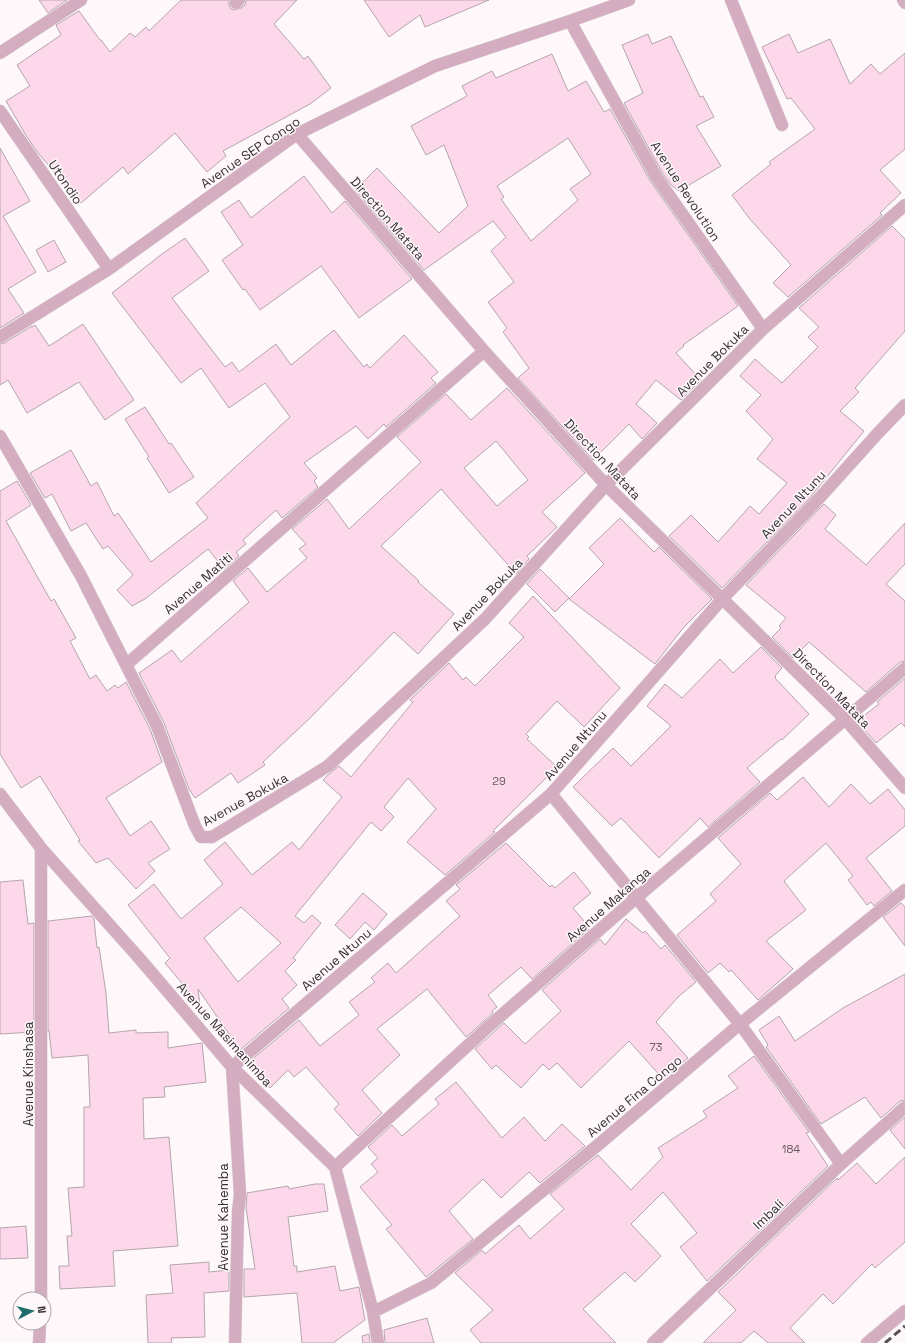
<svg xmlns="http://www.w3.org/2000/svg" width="905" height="1343" font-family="'Space Grotesk',sans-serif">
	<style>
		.building { fill: #fdd8eb; stroke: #b4a5ac; fill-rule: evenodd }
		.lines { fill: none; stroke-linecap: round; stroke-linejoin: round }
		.minor-casing { stroke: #dbd4d7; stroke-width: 13 }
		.minor { stroke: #d5adc1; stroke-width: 12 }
		.rail { stroke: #585154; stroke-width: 3; stroke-dasharray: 8 4; stroke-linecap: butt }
		.labels { text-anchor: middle; stroke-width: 3; stroke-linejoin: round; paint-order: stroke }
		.number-label { font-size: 11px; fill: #685b62 }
		.street-label { font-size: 13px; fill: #373134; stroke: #fff8fb }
	</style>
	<rect width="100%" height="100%" fill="#fff8fb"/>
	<path class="building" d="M 39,0 L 67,0 L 48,13 Z
		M 181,0 L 229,0 L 229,5 L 231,9 L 234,10 L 241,8 L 245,5 L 246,0 L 297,0 L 274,24 L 304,59 L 308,56 L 331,88 L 310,104 L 223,151 L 226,156 L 207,172 L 175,133 L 128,174 L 123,167 L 81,203 L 38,153 L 27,137 L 6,101 L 30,86 L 17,65 L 61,35 L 56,25 L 79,11 L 100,40 L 101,40 L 110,52 L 130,33 L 135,37 L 146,27 L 149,31 Z
		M 364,0 L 489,0 L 425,27 L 420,15 L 389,37 Z
		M 648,34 L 652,44 L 671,36 L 700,97 L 703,96 L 714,117 L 696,126 L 721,166 L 679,191 L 671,185 L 663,174 L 624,103 L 643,93 L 622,45 Z
		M 789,34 L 798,53 L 830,39 L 850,84 L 871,64 L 880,74 L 905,53 L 905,149 L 880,170 L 901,193 L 880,213 L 882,215 L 788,297 L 773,283 L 791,265 L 749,218 L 732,195 L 771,164 L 769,162 L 815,129 L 791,98 L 787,99 L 762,47 Z
		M 552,54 L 568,91 L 586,81 L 604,112 L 610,109 L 651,182 L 738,306 L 683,345 L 684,346 L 676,353 L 701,380 L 681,400 L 656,380 L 636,404 L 657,423 L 642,439 L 629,424 L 593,460 L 518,378 L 529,368 L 503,332 L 507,328 L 488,302 L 514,282 L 491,251 L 506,237 L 493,221 L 424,270 L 355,190 L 377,168 L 439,233 L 468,206 L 444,145 L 426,155 L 411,126 L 467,96 L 462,86 L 492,71 L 496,78 ZM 568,138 L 591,174 L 570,189 L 578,200 L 531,241 L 501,199 L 504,197 L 497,186 Z
		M 0,148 L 30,201 L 3,216 L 36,272 L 8,289 L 24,313 L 0,328 Z
		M 304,176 L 332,213 L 345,201 L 412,279 L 359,318 L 321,266 L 260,310 L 245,289 L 243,290 L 222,260 L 243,245 L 221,212 L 239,200 L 251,218 Z
		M 892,226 L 905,239 L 905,331 L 855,388 L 859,392 L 840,411 L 864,431 L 809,499 L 722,588 L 669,536 L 691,515 L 718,542 L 750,506 L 759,514 L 787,483 L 757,459 L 773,439 L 746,411 L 761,395 L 740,376 L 755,359 L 782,383 L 818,347 L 808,337 L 819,327 L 799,308 Z
		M 185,238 L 209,271 L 172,298 L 225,367 L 232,362 L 239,372 L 276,344 L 291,365 L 334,330 L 364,367 L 367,364 L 370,368 L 404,335 L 438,372 L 431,378 L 436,383 L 386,427 L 384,424 L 368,439 L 356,426 L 304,463 L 317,478 L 314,481 L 318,487 L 282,518 L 276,510 L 243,540 L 246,544 L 236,552 L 239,556 L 224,569 L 208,549 L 145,599 L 132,606 L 117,590 L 133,575 L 108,546 L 103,549 L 86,523 L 71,531 L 52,494 L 45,498 L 30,473 L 71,450 L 91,486 L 97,482 L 114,516 L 118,513 L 151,562 L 208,518 L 196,503 L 290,417 L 265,383 L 229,408 L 201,368 L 181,383 L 112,293 L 162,254 Z
		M 54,240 L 66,262 L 48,272 L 36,250 Z
		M 83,324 L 134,400 L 105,420 L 79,382 L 27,413 L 8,380 L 0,385 L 0,344 L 4,343 L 32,326 L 32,327 L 35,325 L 49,346 Z
		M 507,388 L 585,473 L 542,512 L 557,527 L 527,556 L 529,559 L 516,574 L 441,489 L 381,546 L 419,581 L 418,582 L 454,614 L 418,654 L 394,632 L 310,718 L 263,762 L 265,765 L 238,783 L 231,773 L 195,798 L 189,789 L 164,723 L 139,673 L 172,650 L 181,662 L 249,602 L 233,581 L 248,568 L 267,592 L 307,558 L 299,549 L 306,544 L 292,529 L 327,499 L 349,529 L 421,462 L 397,437 L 446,394 L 471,420 ZM 496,441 L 528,480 L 497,506 L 464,468 Z
		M 145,407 L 169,444 L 171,443 L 194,477 L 169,493 L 147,458 L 149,457 L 125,419 Z
		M 17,481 L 31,505 L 6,521 L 51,601 L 54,599 L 76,638 L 70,641 L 90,679 L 96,675 L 107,691 L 115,685 L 118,688 L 126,682 L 150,729 L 162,762 L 106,798 L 130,836 L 151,821 L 170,849 L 148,863 L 155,871 L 136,889 L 108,858 L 96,863 L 78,841 L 80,840 L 40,776 L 21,788 L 0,754 L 0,491 Z
		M 824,504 L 836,515 L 825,529 L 866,565 L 905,523 L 905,564 L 886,584 L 905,601 L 905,661 L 900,662 L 866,692 L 809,642 L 793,658 L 772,637 L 781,628 L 779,626 L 786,618 L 746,585 Z
		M 620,518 L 654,552 L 659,547 L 712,599 L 684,627 L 655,664 L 569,599 L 604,564 L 589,548 Z
		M 540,569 L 569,598 L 555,612 L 527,584 Z
		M 533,596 L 620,688 L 584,727 L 557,701 L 526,734 L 529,737 L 527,739 L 557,767 L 493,831 L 495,832 L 445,875 L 407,842 L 436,809 L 408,778 L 384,807 L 394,817 L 381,831 L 371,822 L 295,916 L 304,923 L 312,915 L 321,923 L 293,958 L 296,960 L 285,971 L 297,985 L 282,999 L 289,1008 L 240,1050 L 198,989 L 200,1005 L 165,963 L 170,958 L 128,905 L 154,884 L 181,919 L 223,884 L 204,860 L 225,842 L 252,875 L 292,842 L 299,850 L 342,797 L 323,780 L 328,775 L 339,766 L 351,777 L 413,702 L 410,700 L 449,663 L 463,680 L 466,677 L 475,686 L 524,637 L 509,623 ZM 241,907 L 281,943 L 238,982 L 204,938 Z
		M 761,647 L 782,668 L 775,676 L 776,677 L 775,678 L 809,714 L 782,740 L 781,739 L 747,768 L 760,782 L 708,827 L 700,818 L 659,858 L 621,818 L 612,826 L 573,787 L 613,748 L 631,766 L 671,726 L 647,706 L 665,684 L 682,698 L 720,659 L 733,673 Z
		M 905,678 L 905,727 L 901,723 L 876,743 L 857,721 L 879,704 L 877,702 Z
		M 803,777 L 829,807 L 851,784 L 870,804 L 888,789 L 905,810 L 905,826 L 866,858 L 892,891 L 874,906 L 871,902 L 867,905 L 848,880 L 853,876 L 826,843 L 784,881 L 806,910 L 766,941 L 793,969 L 758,1000 L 731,970 L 729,972 L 720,963 L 708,973 L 677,935 L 716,901 L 710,894 L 741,864 L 718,838 L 770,793 L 777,800 Z
		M 506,843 L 550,887 L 552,885 L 555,888 L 574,872 L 591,893 L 573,908 L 590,928 L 532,979 L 521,967 L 488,995 L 497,1007 L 492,1011 L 493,1013 L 466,1037 L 427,989 L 377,1029 L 400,1055 L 362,1090 L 382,1113 L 358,1136 L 334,1109 L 339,1104 L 306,1067 L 294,1077 L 288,1070 L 270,1088 L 249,1068 L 251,1066 L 248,1063 L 299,1020 L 320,1046 L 359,1015 L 349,1002 L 375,982 L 371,978 L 388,963 L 396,973 L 460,916 L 446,901 L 460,889 L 456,885 Z
		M 23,880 L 28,924 L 34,923 L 34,1032 L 0,1034 L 0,882 Z
		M 363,893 L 387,914 L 374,930 L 365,922 L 350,939 L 335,925 Z
		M 901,903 L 905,907 L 905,946 L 883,917 Z
		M 92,916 L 94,919 L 97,948 L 99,947 L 106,993 L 109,1033 L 136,1030 L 136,1033 L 168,1032 L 168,1048 L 202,1043 L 206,1082 L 164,1087 L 165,1097 L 143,1098 L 144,1139 L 169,1137 L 178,1246 L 113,1251 L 115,1286 L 60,1289 L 59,1266 L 69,1266 L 67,1236 L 72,1236 L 68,1188 L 84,1187 L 84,1107 L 90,1107 L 88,1055 L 52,1058 L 49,1031 L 48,1031 L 48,921 Z
		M 626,919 L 643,933 L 645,931 L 661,949 L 665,945 L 696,982 L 678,997 L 656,1022 L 688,1058 L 663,1079 L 629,1041 L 581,1088 L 557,1063 L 549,1070 L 543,1064 L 521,1088 L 496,1065 L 492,1069 L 475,1049 L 504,1023 L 525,1044 L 561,1011 L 542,990 L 600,939 L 605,945 Z
		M 905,974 L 905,1100 L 900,1101 L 881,1118 L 865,1097 L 821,1124 L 766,1047 L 768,1045 L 759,1030 L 779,1016 L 795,1041 L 843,1008 Z
		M 754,1056 L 809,1132 L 806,1133 L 828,1166 L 707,1281 L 680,1247 L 697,1233 L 663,1192 L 631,1224 L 661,1256 L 635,1282 L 625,1272 L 583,1309 L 616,1343 L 481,1343 L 470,1330 L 493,1310 L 455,1273 L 482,1250 L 485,1254 L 519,1225 L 530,1239 L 564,1209 L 550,1194 L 598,1155 L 631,1190 L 663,1157 L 658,1148 L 707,1117 L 703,1111 L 738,1088 L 728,1076 Z
		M 456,1082 L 502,1138 L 524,1117 L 545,1141 L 562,1124 L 585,1146 L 540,1183 L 529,1172 L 501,1198 L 483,1179 L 449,1211 L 473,1239 L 426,1277 L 386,1229 L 392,1225 L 360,1187 L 378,1172 L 371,1164 L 378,1158 L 368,1147 L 392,1125 L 402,1136 L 439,1104 L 435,1099 Z
		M 905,1117 L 905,1149 L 890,1130 Z
		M 905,1157 L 905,1242 L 875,1268 L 872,1264 L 833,1304 L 823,1294 L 790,1328 L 805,1343 L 768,1343 L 754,1331 L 741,1343 L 703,1343 L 736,1310 L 718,1292 L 837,1178 L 838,1180 L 857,1163 L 876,1184 Z
		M 315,1184 L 324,1184 L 328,1211 L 288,1217 L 294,1266 L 297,1266 L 297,1272 L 335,1266 L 340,1291 L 359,1287 L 365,1320 L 333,1343 L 302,1343 L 297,1293 L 244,1297 L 244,1269 L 255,1269 L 246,1208 L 247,1193 L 288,1186 L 289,1189 Z
		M 26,1226 L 28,1258 L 0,1259 L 0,1228 Z
		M 209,1262 L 209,1272 L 229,1270 L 229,1291 L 204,1293 L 205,1337 L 171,1338 L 172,1343 L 148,1343 L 146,1295 L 173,1293 L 170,1265 Z
		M 427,1318 L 434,1343 L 385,1343 L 384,1330 Z
		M 369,1334 L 370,1343 L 363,1343 L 362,1336 Z"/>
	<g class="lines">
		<g class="minor-casing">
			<path id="minor" d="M 731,0 L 782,125
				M 903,0 L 905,3
				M 236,3 L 239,0
				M 570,21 L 657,178 L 763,329
				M 0,53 L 81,0
				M 0,111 L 109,269
				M 297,134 L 484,351 L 606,485 L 845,719 L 905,788
				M 0,337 L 109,269 L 297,134 L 435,66 L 570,21 L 629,0
				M 0,436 L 81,576 L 157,726 L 195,826 L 201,837 L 212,837 L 328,766 L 485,619 L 606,485 L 763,329 L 905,205
				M 126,665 L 484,351
				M 0,794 L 41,848 L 140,959 L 232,1067 L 335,1167 L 373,1312 L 378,1343
				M 551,794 L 740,1024 L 841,1164
				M 335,1167 L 488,1027 L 636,898 L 905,668
				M 41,1299 L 41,848
				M 373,1312 L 431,1283 L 598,1145 L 740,1024 L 905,890
				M 39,1343 L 40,1323
				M 235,1343 L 238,1212 L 240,1194 L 232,1067 L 551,794 L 723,598 L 814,504 L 878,433 L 905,405
				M 653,1343 L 841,1164 L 905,1107
				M 867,1343 L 905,1311"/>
		</g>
		<use href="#minor" class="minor"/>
		<path class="rail" d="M 885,1343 L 905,1326"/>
	</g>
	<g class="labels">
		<g class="number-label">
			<text x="499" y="785">29</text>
			<text x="656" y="1051">73</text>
			<text x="791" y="1153">184</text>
		</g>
		<g class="street-label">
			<text transform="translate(250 152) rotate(-34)" y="5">Avenue SEP Congo</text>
			<text transform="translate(66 182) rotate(56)" y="5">Utondio</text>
			<text transform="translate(686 191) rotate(57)" y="5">Avenue Revolution</text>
			<text transform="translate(388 218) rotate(49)" y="5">Direction Matata</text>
			<text transform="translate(712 360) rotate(-45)" y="5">Avenue Bokuka</text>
			<text transform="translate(603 459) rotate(47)" y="5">Direction Matata</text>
			<text transform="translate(793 504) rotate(-47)" y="5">Avenue Ntunu</text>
			<text transform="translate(198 583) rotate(-41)" y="5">Avenue Matiti</text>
			<text transform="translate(487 594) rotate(-46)" y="5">Avenue Bokuka</text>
			<text transform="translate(832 688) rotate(46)" y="5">Direction Matata</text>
			<text transform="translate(575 745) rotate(-49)" y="5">Avenue Ntunu</text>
			<text transform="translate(245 799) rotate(-29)" y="5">Avenue Bokuka</text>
			<text transform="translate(608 904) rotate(-41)" y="5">Avenue Makanga</text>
			<text transform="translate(336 959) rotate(-41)" y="5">Avenue Ntunu</text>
			<text transform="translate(225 1034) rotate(48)" y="5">Avenue Masimanimba</text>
			<text transform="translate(28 1074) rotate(-90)" y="5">Avenue Kinshasa</text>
			<text transform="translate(634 1096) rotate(-40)" y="5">Avenue Fina Congo</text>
			<text transform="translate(768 1214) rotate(-44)" y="5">Imbali</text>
			<text transform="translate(223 1217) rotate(-90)" y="5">Avenue Kahemba</text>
		</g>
	</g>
	<g transform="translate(32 1311) rotate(83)"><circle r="19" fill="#fff8fb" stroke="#afa8ab"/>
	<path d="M0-3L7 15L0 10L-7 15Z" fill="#206c6d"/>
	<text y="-6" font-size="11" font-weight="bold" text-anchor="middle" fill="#373134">N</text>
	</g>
</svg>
